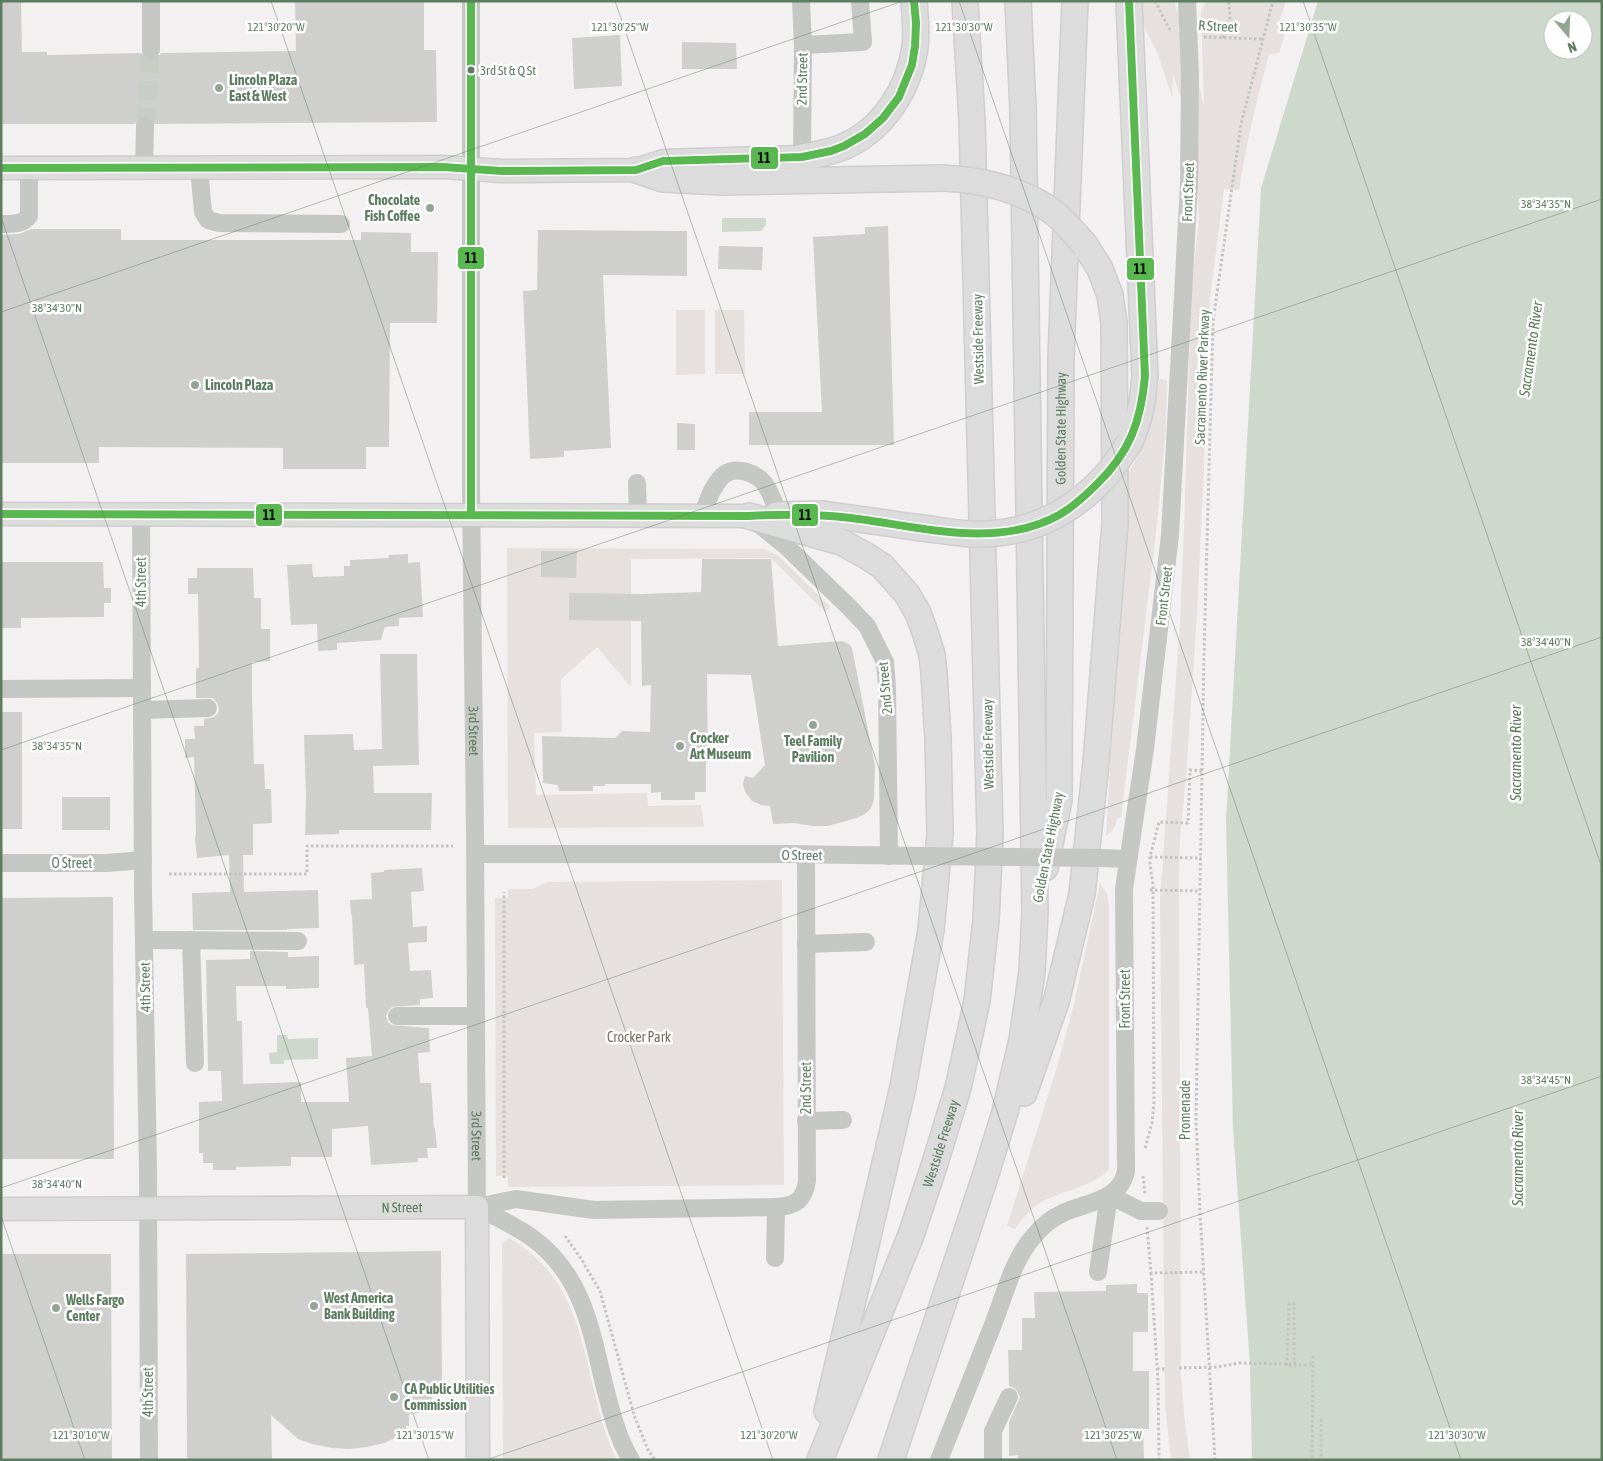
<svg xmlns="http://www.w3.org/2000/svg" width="1603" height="1461" font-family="'Asap Condensed',sans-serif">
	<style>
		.green { fill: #e6e0df }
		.water { fill: #cfd8cd; fill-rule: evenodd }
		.building { fill: #cfd0ce }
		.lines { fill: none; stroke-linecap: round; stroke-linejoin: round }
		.minor-tunnel { stroke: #c6cec6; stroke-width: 18; stroke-dasharray: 18 9; stroke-linecap: butt }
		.major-casing { stroke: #cececd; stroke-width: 25 }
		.highway-casing { stroke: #cdcecd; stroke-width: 28 }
		.path { stroke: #c3c4c2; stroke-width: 3; stroke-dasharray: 2.5 2.5; stroke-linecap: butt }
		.minor { stroke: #c5c7c5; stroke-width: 18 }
		.major { stroke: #dcdcdc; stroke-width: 22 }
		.highway { stroke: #dcdcdc; stroke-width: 25 }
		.highway-bridge-casing { stroke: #cdcecd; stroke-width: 28; stroke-linecap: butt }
		.path-bridge { stroke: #c3c4c2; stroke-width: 3; stroke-dasharray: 2.5 2.5; stroke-linecap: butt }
		.minor-bridge { stroke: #c5c7c5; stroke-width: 18 }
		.highway-bridge { stroke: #dcdcdc; stroke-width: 25 }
		.bus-1-casing { stroke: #fff; stroke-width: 11 }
		.bus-1 { stroke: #59b84f; stroke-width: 8 }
		.ticks { fill: none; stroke: #5d7d60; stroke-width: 1; stroke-opacity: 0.45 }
		.bus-dot { fill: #5d7d60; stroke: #fff; stroke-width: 2 }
		.poi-dot { fill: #92a593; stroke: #fff; stroke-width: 2 }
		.labels { text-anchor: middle; stroke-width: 5; stroke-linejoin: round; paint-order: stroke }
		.bus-label { font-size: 13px; fill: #5d7d60; stroke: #fff; text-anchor: start }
		.street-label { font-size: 14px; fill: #5d7d60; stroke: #fff }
		.poi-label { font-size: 14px; font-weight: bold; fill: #5d7d60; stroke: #fff; text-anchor: start }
		.park-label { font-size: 14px; fill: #796c60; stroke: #fff }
		.water-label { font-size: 15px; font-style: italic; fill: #5a7a58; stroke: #fff }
		.ticks-label { font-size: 12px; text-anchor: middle; fill: #5d7d60; stroke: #fff; stroke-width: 5; stroke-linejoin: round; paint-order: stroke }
		.line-badge { stroke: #fff; stroke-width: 2 }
		.pale-badge-label { font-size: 14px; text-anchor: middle; font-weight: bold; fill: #111 }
	</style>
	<rect width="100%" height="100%" fill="#f3f0f1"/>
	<path class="green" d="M 1131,1 L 1174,1 L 1193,61 L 1204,106 L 1201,10 L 1205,4 L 1205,1 L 1286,1 L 1280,20 L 1289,20 L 1279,53 L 1269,54 C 1257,99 1246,144 1239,190 L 1224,189 L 1210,298 L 1206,352 L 1204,470 L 1197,612 L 1186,779 L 1180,837 L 1179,880 L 1181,1374 L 1184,1415 L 1190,1460 L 1171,1460 L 1165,1404 L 1160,900 L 1180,624 L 1184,528 L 1191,296 L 1199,219 L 1196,167 L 1189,123 L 1173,74 L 1172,97 L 1157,52 Z
		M 676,310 L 705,310 L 705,374 L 676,375 Z
		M 715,310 L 744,310 L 745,374 L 715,374 Z
		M 1160,379 L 1167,380 L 1166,426 L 1157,524 L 1121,818 L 1117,818 C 1116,826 1113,831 1106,836 L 1127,476 L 1139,454 L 1147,434 Z
		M 507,548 L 765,549 L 779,556 L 830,607 L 825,612 L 771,558 L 631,559 L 631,687 L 597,647 L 561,679 L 562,732 L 534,733 L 536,795 L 647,793 L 648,806 L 701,805 L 704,827 L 508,828 Z
		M 782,880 L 784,1185 L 508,1187 L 508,1176 L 496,1176 L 495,898 L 508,898 L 508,889 L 533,889 L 547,882 Z
		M 1100,883 L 1107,894 L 1109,906 L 1109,1169 C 1095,1186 1062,1191 1043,1201 C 1031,1208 1022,1219 1015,1229 L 1007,1226 L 1057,1067 L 1074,1004 Z
		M 509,1238 C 574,1276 580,1335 597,1402 C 602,1422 607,1441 617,1460 L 503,1460 L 502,1243 Z"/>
	<path class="water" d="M 1318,1 L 1602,1 L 1602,1460 L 1252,1460 L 1250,1366 L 1233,1128 L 1226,821 L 1261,188 ZM 1553,20 L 1583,20 L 1583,50 L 1553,50 Z
		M 722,218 L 766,218 L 766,225 L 761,231 L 722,232 Z
		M 277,1035 L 287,1035 L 288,1039 L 318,1038 L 318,1059 L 284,1060 L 284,1064 L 270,1064 L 269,1053 L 277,1052 Z"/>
	<path class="building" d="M 1,1 L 21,1 L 22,52 L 47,52 L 47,55 L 141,53 L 145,59 L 151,61 L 157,59 L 161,53 L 296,51 L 295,1 L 424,1 L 424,50 L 436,50 L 437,122 L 155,124 L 151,117 L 145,115 L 140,117 L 135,124 L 1,124 Z
		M 620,35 L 622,86 L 574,89 L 572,38 Z
		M 682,42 L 736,43 L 737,69 L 682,69 Z
		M 888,226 L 894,445 L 749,445 L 749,412 L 822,412 L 813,237 L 865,234 L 865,227 Z
		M 31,229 L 121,229 L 121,240 L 361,240 L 361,232 L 411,233 L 411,252 L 438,252 L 437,323 L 390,323 L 389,447 L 366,447 L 366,469 L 283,469 L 283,448 L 99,447 L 99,463 L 1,463 L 1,235 L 19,234 Z
		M 538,230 L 687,231 L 687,276 L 603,275 L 611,448 L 564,451 L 564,457 L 530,459 L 523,291 L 537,290 Z
		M 719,246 L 763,247 L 762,270 L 718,269 Z
		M 677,423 L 695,424 L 695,450 L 677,450 Z
		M 541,551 L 577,551 L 576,578 L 541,577 Z
		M 408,554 L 408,563 L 420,562 L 423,617 L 399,618 L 399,626 L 385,627 L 381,640 L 337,643 L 337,650 L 318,651 L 317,624 L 291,625 L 287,565 L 312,564 L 313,577 L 344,576 L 344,566 L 350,566 L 350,560 L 389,558 L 389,555 Z
		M 702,559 L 771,559 L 778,646 L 842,641 L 849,644 L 852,648 L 875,766 L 874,800 L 871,808 L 865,814 L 857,818 L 828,826 L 812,826 L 794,823 L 773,824 L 770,806 L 761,805 L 752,801 L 745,792 L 743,784 L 745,776 L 753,778 L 765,765 L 751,675 L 707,674 L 708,762 L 706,762 L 706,792 L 695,792 L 695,800 L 661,800 L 661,792 L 651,793 L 651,784 L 605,784 L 605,786 L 593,786 L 593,791 L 559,791 L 558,785 L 543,783 L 542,736 L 615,738 L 622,731 L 650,732 L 651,685 L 642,686 L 641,621 L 569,620 L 569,593 L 641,594 L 701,592 Z
		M 2,562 L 103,562 L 104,588 L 111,588 L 111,603 L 104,603 L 104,617 L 21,618 L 21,628 L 1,628 Z
		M 197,568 L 253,568 L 254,598 L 261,598 L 261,629 L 270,629 L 270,661 L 252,662 L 252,696 L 254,764 L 264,764 L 265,789 L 271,789 L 272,823 L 253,824 L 253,855 L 243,855 L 244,892 L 318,890 L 319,928 L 287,929 L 287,930 L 193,930 L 192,893 L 230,892 L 229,855 L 197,858 L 195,838 L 196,833 L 194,757 L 185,758 L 185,739 L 195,739 L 194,726 L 204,726 L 204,719 L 214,717 L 218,713 L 219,708 L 217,703 L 213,698 L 196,698 L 196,668 L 199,668 L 198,594 L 188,594 L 188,578 L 197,578 Z
		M 380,654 L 417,654 L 419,765 L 373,766 L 374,793 L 432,793 L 431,830 L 339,830 L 339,834 L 305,835 L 306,797 L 304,735 L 353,734 L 354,750 L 382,749 Z
		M 1,712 L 22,712 L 22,829 L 1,829 Z
		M 62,797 L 110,797 L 110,830 L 62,830 Z
		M 422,868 L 424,891 L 411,892 L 413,927 L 427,926 L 427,942 L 408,943 L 410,971 L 431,970 L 433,998 L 420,999 L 420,1005 L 392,1007 L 388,1011 L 386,1016 L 388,1022 L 392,1025 L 429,1028 L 430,1052 L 418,1053 L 420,1083 L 431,1083 L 434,1128 L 435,1128 L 437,1148 L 427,1148 L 428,1158 L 418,1158 L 418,1162 L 371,1165 L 368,1126 L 332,1129 L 332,1157 L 291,1157 L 291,1166 L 236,1167 L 236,1170 L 213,1170 L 213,1163 L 203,1163 L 203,1153 L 199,1153 L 199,1102 L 222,1101 L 221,1071 L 208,1071 L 206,960 L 250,959 L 250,951 L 288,952 L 288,957 L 319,956 L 319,988 L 286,989 L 286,986 L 236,986 L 237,1021 L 242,1021 L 243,1084 L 301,1082 L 301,1102 L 349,1102 L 346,1058 L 372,1056 L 368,1008 L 366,1008 L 364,964 L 354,965 L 352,915 L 351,915 L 350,900 L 372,899 L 371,873 L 384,872 L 384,870 Z
		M 113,897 L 114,1159 L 1,1159 L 1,898 Z
		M 441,1251 L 442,1388 L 431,1388 L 432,1401 L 420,1401 L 420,1413 L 409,1414 L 409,1426 L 406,1426 L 406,1433 L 384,1443 L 367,1447 L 349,1449 L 332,1448 L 312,1444 L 298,1439 L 271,1415 L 272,1460 L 187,1460 L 186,1254 Z
		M 1,1254 L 111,1254 L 112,1460 L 1,1460 Z
		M 1137,1284 L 1137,1293 L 1148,1293 L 1148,1332 L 1133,1332 L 1133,1371 L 1149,1371 L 1149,1429 L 1143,1429 L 1144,1460 L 1018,1460 L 1018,1455 L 1009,1456 L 1009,1422 L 1020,1397 L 1017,1391 L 1014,1388 L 1009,1386 L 1008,1350 L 1022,1350 L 1022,1318 L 1035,1318 L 1034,1292 L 1106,1291 L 1106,1285 Z"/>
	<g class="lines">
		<path class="minor-tunnel" d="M 145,126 L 151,50"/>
		<g class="major-casing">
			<g id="major">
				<path d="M 1,168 L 443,167 L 502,171 L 636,170 L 663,161 L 802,157"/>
				<path d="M 1,514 L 749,516"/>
				<path id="s2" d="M 1,1209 L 477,1207 L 478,1460"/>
			</g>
		</g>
		<g class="highway-casing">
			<g id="highway">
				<path d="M 1129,1 L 1145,376 C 1143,401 1140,419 1130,442"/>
				<path d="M 802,157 C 816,155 830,152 843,147 C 883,130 909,89 915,47 C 917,32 915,17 914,1"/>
				<path d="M 636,170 L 663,179 L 722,182 L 944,178"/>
				<path d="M 776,515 L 823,514 L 914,527"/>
				<path d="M 749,516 L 841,542 L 865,555 L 882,566 L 907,594 L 918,613 L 926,635 L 932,655 L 934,673 L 938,738 L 940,834 L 931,930 L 903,1087 L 827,1411"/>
				<path id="s3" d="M 1045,868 L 1059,800 L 1061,357 L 1075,1"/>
				<path d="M 1024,1093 L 1056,1002 L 1082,894 L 1096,763 L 1115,523 L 1114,323 L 1110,295 L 1100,269 L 1085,245"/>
				<path id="s4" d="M 820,1460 L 911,1235 L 934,1166 L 958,1088 L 977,1001 L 986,920 L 990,834 L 972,121 L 965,1"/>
				<path d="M 891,1460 L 985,1177 L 1005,1112 L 1022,1040 L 1032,972 L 1035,912 L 1023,110 L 1018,1"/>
			</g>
		</g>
		<path class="path" d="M 1155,1 L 1170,30
			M 1204,37 L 1263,39
			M 1223,38 L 1230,21 L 1229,1
			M 1150,857 L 1201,858
			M 169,874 L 307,874 L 307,846 L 453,846
			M 1150,890 L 1200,891
			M 1145,1148 L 1152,1123 L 1154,1103 L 1153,885 L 1150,864 L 1150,857 L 1159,822 L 1188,823 L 1190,770 L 1203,771
			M 1143,1176 L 1145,1195
			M 504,1178 L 504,892
			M 1147,1227 L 1151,1273 L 1203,1272
			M 565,1236 L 580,1257 L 600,1291 L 634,1415 L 648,1450 L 655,1460
			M 1151,1273 L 1158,1381 L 1159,1460
			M 1313,1356 L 1313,1364
			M 1294,1360 L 1294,1304 L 1289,1304 L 1287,1366 L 1313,1364 L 1312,1460
			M 1179,1368 L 1218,1367 L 1239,1363
			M 1157,1369 L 1165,1369
			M 1321,1419 L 1321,1460
			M 1215,1460 L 1200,1213 L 1196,1120 L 1204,654 L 1213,321 L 1241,124 L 1273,1"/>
		<g class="minor">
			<path d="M 151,1 L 151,50"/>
			<path id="s1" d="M 471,1 L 471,487 L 475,833 L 477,1207"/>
			<path d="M 801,1 L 803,45 L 802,157"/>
			<path d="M 803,45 L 863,42 L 860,1"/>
			<path d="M 144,168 L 145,126"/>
			<path d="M 199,168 L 203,212 L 208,220 L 219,223 L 341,224"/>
			<path d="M 1,224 C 12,224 22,225 29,216 L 29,168"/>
			<path d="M 637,483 L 638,515"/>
			<path d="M 141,515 L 143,891 L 148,1168 L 149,1460"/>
			<path d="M 703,515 C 706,507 708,497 713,489 C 716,484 720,477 725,474 C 737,466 756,473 764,483 C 771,492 775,505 779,515"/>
			<path d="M 755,521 L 786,546 L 849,607 L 867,626 L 885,662 L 887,688 L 889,856"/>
			<path d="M 1,689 L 142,688"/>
			<path d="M 142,710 L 208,708"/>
			<path d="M 475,854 L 787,854 L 922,856"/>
			<path d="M 1101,858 L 1128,859"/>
			<path d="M 1,863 L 107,863 L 143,860"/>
			<path d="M 144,940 L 298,941"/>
			<path d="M 191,940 L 195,1063"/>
			<path d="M 806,944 L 866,942"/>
			<path d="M 397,1016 L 476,1016"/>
			<path d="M 806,1121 L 843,1120"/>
			<path d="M 477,1207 L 516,1199 L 594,1210 L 776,1207 C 795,1206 804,1201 807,1181 L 806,855"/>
			<path d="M 477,1207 C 495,1217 514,1225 531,1237 C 583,1274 591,1330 605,1388 C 612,1413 617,1437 631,1460"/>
			<path d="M 775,1258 L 776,1207"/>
			<path d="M 1098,1272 L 1109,1195 L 1141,1211 L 1159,1211"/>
			<path d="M 939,1460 C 957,1414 976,1368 994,1322 C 1005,1294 1013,1259 1034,1236 C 1042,1226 1052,1218 1063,1213 C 1087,1202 1120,1201 1126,1171 L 1124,889 L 1145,749 L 1170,535 L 1189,184 L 1190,75 L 1187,1"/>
			<path d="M 993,1460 L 993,1431 L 1009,1397"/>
		</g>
		<use href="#major" class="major"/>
		<use href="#highway" class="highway"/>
		<g class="highway-bridge-casing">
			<path id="highway-bridge" d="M 944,178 C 983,180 1021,189 1053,212 C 1065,221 1075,234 1085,245
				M 914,527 C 933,529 953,533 972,534 C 1027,536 1072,514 1108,473 C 1116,464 1123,452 1130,442"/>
		</g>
		<path class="path-bridge" d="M 1239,1363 L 1287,1364 L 1295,1363 L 1294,1360"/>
		<path class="minor-bridge" d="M 922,856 L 1101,858"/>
		<use href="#highway-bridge" class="highway-bridge"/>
		<g class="bus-1-casing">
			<path id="bus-1" d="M 471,1 L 471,515
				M 1,168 L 443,167 L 502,171 L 636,170 L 663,161 L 802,157 L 831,151 L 844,146 L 865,134 L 883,118 L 899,97 L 912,65 L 915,46 L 916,23 L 914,1
				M 1,514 L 749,516 C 784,514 817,514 851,518 C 918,526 996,550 1059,515 C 1073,507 1086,495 1097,484 C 1130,452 1141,421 1145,376 L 1129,1"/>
		</g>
		<use href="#bus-1" class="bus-1"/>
	</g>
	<path class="ticks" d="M 271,1 L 773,1460M 615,1 L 1117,1460M 959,1 L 1461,1460M 1303,1 L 1602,868M 1,217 L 429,1460M 1,312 L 903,1M 1,750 L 1602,199M 1,1188 L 1602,637M 1,1216 L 85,1460M 486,1460 L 1602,1076"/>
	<circle class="bus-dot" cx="471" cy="70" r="4.5"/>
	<g class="poi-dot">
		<circle cx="219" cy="88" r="5"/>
		<circle cx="430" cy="208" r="5"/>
		<circle cx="195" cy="385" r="5"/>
		<circle cx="813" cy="725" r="5"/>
		<circle cx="680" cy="746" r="5"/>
		<circle cx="314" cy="1306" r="5"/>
		<circle cx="56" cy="1308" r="5"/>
		<circle cx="394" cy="1397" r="5"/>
	</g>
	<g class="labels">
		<g class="bus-label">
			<text x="480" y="75">3rd St &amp; Q St</text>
		</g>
		<g class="street-label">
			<text transform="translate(1218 26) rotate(3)" y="5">R Street</text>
			<text transform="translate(802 79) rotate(-89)" y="5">2nd Street</text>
			<text transform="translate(1188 192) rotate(-88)" y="5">Front Street</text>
			<text transform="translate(978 339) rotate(-91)" y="5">Westside Freeway</text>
			<text transform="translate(1202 377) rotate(-88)" y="5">Sacramento River Parkway</text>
			<text dy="5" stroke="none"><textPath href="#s3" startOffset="441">Golden State Highway</textPath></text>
			<text transform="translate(141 582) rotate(-90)" y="5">4th Street</text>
			<text transform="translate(1164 596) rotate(-83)" y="5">Front Street</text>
			<text transform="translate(885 688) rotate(-95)" y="5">2nd Street</text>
			<text dy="5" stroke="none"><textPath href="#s1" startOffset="730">3rd Street</textPath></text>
			<text transform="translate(988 744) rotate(-91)" y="5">Westside Freeway</text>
			<text transform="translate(1048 847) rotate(-79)" y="5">Golden State Highway</text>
			<text transform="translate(802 855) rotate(1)" y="5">O Street</text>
			<text x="72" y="868">O Street</text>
			<text transform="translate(145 987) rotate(-91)" y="5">4th Street</text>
			<text transform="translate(1125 999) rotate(-90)" y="5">Front Street</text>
			<text transform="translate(806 1088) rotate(-90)" y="5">2nd Street</text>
			<text transform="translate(1185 1110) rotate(-90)" y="5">Promenade</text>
			<text dy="5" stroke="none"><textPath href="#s1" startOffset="1135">3rd Street</textPath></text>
			<text dy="5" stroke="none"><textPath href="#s4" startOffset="339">Westside Freeway</textPath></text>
			<text dy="5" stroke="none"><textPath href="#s2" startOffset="401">N Street</textPath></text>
			<text transform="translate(148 1392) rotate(-90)" y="5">4th Street</text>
		</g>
		<g class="poi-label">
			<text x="229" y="85">Lincoln Plaza<tspan x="229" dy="16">East &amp; West</tspan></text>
			<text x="420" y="205" text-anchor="end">Chocolate<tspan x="420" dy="16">Fish Coffee</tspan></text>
			<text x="205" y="390">Lincoln Plaza</text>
			<text x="690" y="743">Crocker<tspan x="690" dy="16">Art Museum</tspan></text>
			<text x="813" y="746" text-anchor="middle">Teel Family<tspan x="813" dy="16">Pavilion</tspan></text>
			<text x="324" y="1303">West America<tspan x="324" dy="16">Bank Building</tspan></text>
			<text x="66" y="1305">Wells Fargo<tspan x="66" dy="16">Center</tspan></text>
			<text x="404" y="1394">CA Public Utilities<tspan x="404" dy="16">Commission</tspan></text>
		</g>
		<g class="park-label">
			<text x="639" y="1042">Crocker Park</text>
		</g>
		<g class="water-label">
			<text transform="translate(1531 349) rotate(-82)" y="5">Sacramento River</text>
			<text transform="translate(1516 753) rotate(-90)" y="5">Sacramento River</text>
			<text transform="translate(1518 1158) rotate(-90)" y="5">Sacramento River</text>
		</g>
	</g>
	<g class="ticks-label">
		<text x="276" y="31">121°30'20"W</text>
		<text x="620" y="31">121°30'25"W</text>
		<text x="964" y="31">121°30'30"W</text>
		<text x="1308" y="31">121°30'35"W</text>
		<text x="1546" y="208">38°34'35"N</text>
		<text x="57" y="312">38°34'30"N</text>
		<text x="1546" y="646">38°34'40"N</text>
		<text x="57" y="750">38°34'35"N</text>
		<text x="1546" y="1084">38°34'45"N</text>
		<text x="57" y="1188">38°34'40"N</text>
		<text x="81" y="1439">121°30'10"W</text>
		<text x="425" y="1439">121°30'15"W</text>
		<text x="769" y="1439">121°30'20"W</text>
		<text x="1113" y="1439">121°30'25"W</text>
		<text x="1457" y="1439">121°30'30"W</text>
	</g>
	<g class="line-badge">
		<rect x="750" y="146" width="29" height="24" rx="5" fill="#59b84f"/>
		<rect x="457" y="246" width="28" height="24" rx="5" fill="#59b84f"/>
		<rect x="1126" y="257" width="29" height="24" rx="5" fill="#59b84f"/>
		<rect x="255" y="503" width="28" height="24" rx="5" fill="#59b84f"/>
		<rect x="791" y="503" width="28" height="24" rx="5" fill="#59b84f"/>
	</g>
	<g class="pale-badge-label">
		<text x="764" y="163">11</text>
		<text x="471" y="263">11</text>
		<text x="1140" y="274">11</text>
		<text x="269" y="520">11</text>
		<text x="805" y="520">11</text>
	</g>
	<rect width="1603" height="1461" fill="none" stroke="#5d7d60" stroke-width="5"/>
	<g transform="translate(1568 35) rotate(161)"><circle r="24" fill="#ffffff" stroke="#becbbf"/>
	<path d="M0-4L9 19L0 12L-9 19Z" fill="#92a593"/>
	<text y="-8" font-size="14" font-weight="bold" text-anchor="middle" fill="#5d7d60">N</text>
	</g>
</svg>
